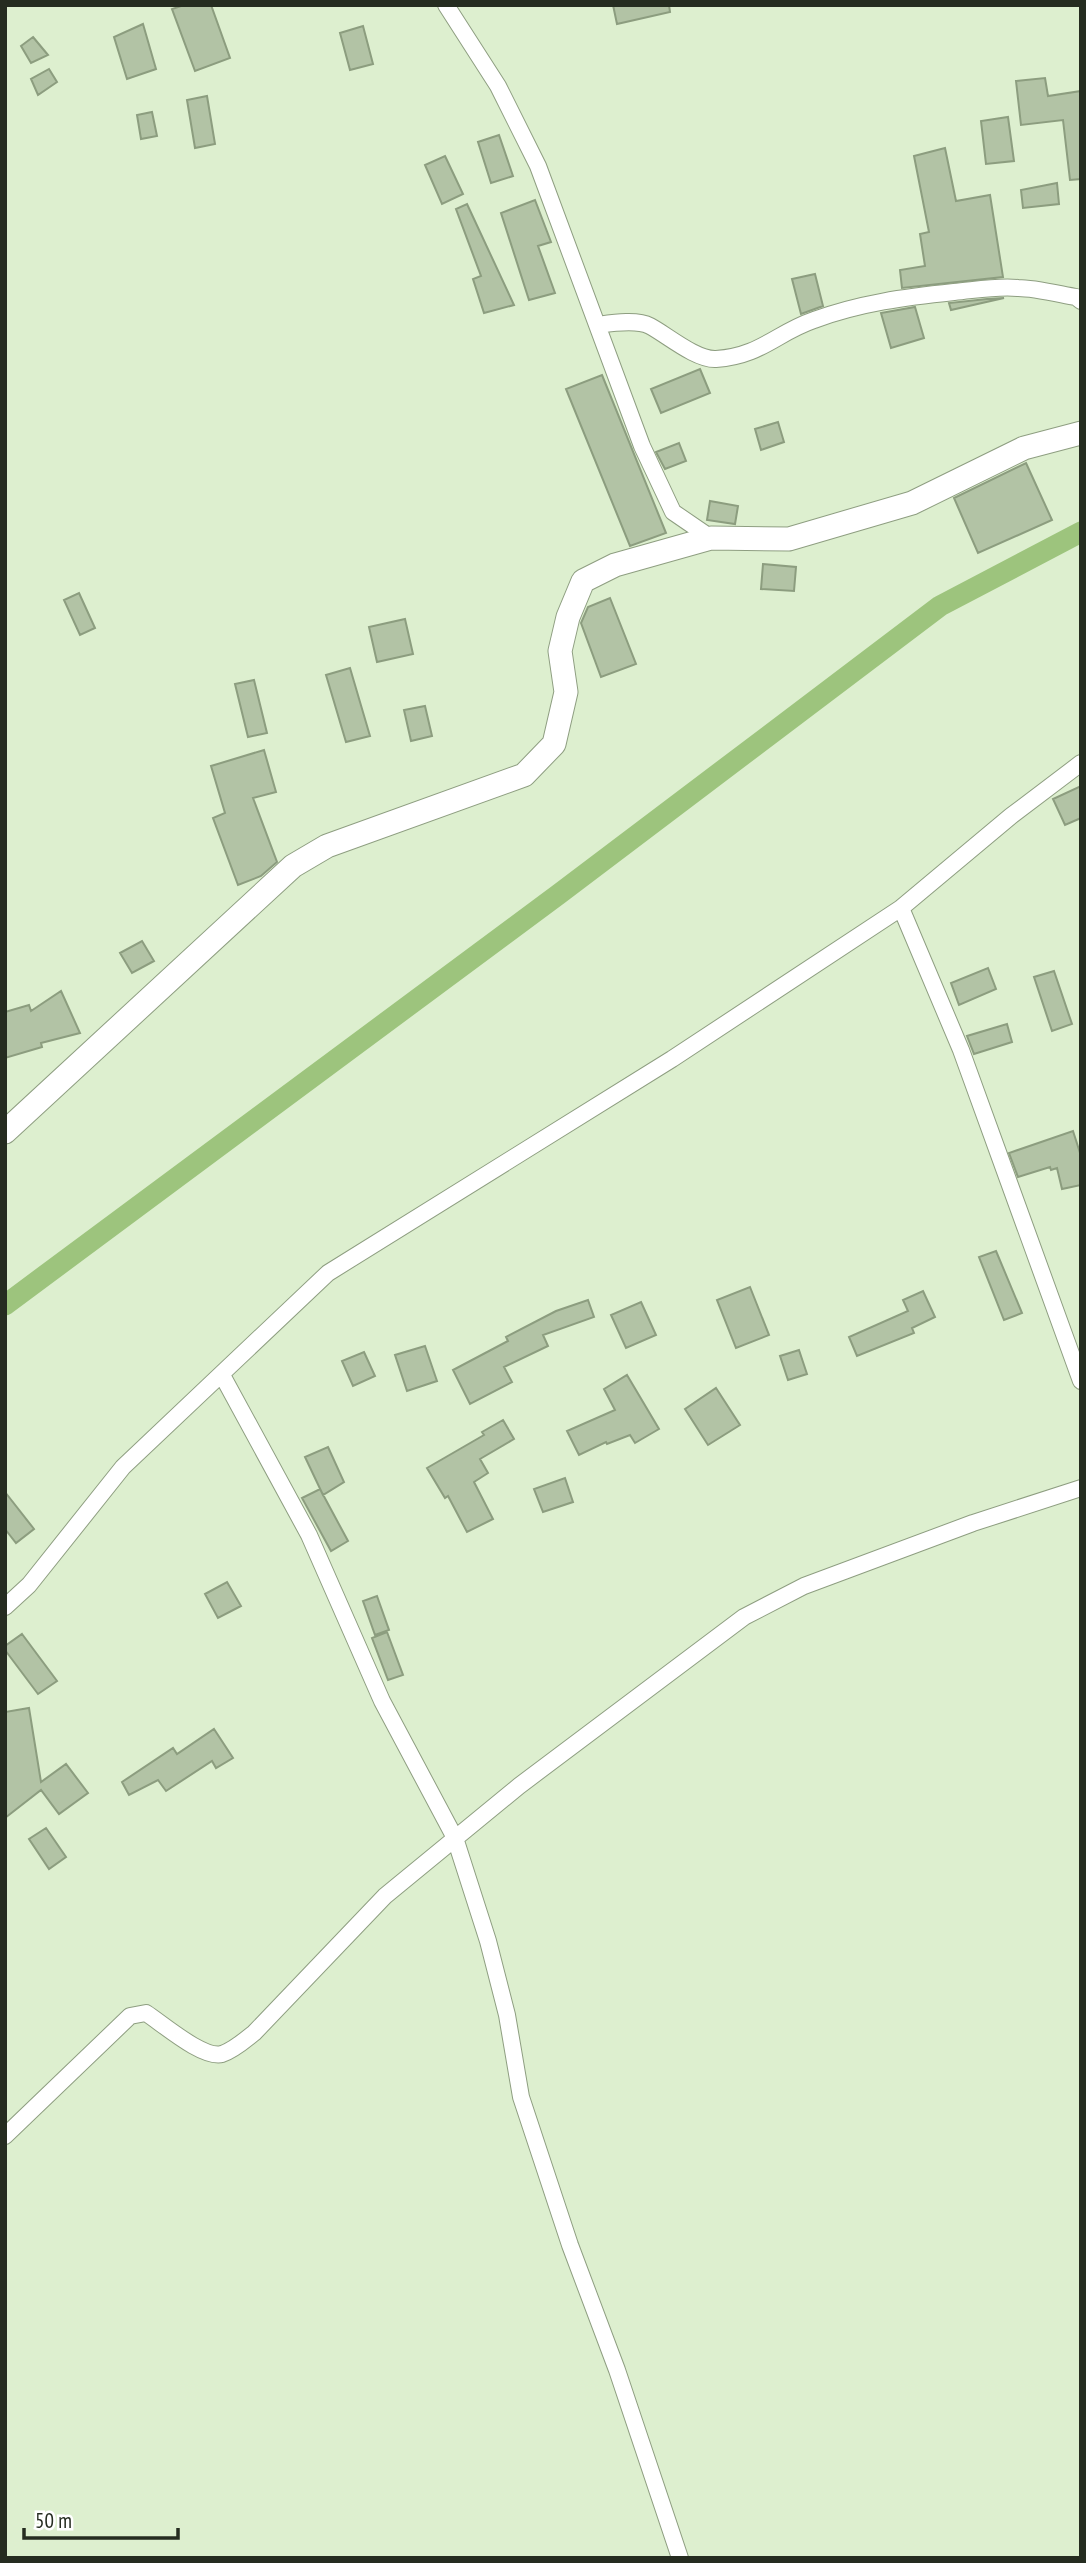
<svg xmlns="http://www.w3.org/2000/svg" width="1086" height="2563" font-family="'PT Sans Narrow',sans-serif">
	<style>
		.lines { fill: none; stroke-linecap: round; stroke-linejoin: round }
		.canal { stroke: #9dc47d; stroke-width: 21 }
		.building { fill: #b2c3a5; stroke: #8c9d7f; stroke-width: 2 }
		.street-casing { stroke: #8e9e81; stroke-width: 18 }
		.secondary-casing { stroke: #8e9e81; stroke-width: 25 }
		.street { stroke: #fff; stroke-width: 16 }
		.secondary { stroke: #fff; stroke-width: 23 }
	</style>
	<rect width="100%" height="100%" fill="#ddefcf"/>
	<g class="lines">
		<path class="canal" d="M 5,1305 L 559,894 L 940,606 L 1081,532"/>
	</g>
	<path class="building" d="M 184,5 L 211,5 L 230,58 L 195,71 L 172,9 Z
		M 613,5 L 669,5 L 670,12 L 617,24 Z
		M 143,24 L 156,69 L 127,79 L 114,37 Z
		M 363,26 L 373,64 L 350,70 L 340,33 Z
		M 33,37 L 48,55 L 31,63 L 21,46 Z
		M 49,69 L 57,82 L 38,95 L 31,79 Z
		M 1045,78 L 1048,96 L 1081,91 L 1081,179 L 1070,180 L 1063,120 L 1021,125 L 1016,81 Z
		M 207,96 L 215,144 L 195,148 L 187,100 Z
		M 152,112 L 157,136 L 141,139 L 137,115 Z
		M 1008,117 L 1014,161 L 986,164 L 981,121 Z
		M 499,135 L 513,176 L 491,183 L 478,142 Z
		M 945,148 L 956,201 L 990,195 L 1003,277 L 902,288 L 900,270 L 925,266 L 920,234 L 929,232 L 914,156 Z
		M 445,156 L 463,194 L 442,204 L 425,165 Z
		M 1057,183 L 1059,204 L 1023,208 L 1021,190 Z
		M 535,200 L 551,242 L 538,246 L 555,293 L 529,300 L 501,213 Z
		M 467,204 L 514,305 L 484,313 L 473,279 L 481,276 L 456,209 Z
		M 815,274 L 823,306 L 801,314 L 792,279 Z
		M 1004,298 L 951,310 L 949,303 L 987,299 Z
		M 915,307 L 924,338 L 891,348 L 881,313 Z
		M 700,369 L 710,393 L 661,413 L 651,389 Z
		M 602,375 L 666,533 L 630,546 L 566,389 Z
		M 778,422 L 784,442 L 761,450 L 755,429 Z
		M 679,443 L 686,461 L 665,469 L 656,452 Z
		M 1026,463 L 1052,520 L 978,553 L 954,498 Z
		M 710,501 L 738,506 L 735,524 L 707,520 Z
		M 763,564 L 796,567 L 794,591 L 761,589 Z
		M 79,593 L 95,628 L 80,635 L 64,600 Z
		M 610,598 L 636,664 L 601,677 L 581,623 L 588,607 Z
		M 405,619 L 413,654 L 377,662 L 369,627 Z
		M 350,668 L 370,736 L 346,742 L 326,675 Z
		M 254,680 L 267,733 L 248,737 L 235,684 Z
		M 425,706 L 432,736 L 411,741 L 404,710 Z
		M 264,750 L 276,792 L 253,798 L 277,862 L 261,876 L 238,885 L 213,818 L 225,813 L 211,766 Z
		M 1081,786 L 1081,818 L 1065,825 L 1053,799 Z
		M 142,941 L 154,961 L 132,973 L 120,953 Z
		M 988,968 L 996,989 L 959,1005 L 951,983 Z
		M 1054,971 L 1072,1024 L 1052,1031 L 1034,977 Z
		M 61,991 L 80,1033 L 41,1043 L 42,1047 L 5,1058 L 5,1012 L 29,1005 L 31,1011 Z
		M 1007,1024 L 1012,1042 L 974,1054 L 967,1036 Z
		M 1073,1131 L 1081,1156 L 1081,1185 L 1062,1189 L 1057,1168 L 1051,1170 L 1050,1167 L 1018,1177 L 1009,1153 Z
		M 996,1251 L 1022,1313 L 1004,1320 L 979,1257 Z
		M 750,1287 L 769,1335 L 736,1348 L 717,1300 Z
		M 923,1291 L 935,1317 L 912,1328 L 914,1333 L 857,1356 L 849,1337 L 908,1311 L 903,1300 Z
		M 588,1300 L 594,1317 L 543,1335 L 548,1346 L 504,1367 L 512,1382 L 470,1404 L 453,1370 L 508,1341 L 506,1337 L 556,1311 Z
		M 641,1302 L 656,1335 L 626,1348 L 611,1315 Z
		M 425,1346 L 437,1381 L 407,1391 L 395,1355 Z
		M 799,1350 L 807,1374 L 788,1380 L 780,1356 Z
		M 364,1352 L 375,1376 L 353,1386 L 342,1361 Z
		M 627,1375 L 659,1429 L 635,1443 L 630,1435 L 607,1444 L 606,1442 L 579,1455 L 567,1431 L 615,1410 L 604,1389 Z
		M 716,1388 L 740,1425 L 708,1445 L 685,1409 Z
		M 503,1420 L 514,1439 L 480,1459 L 488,1473 L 474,1482 L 493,1519 L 467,1532 L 448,1496 L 445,1498 L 427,1468 L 484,1435 L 482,1432 Z
		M 328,1447 L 344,1482 L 323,1495 L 305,1457 Z
		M 565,1478 L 573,1502 L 543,1512 L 534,1489 Z
		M 320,1489 L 348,1541 L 331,1551 L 302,1498 Z
		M 5,1492 L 34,1529 L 16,1543 L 5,1529 Z
		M 227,1582 L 241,1606 L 218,1618 L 205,1594 Z
		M 377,1596 L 389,1630 L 375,1635 L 363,1601 Z
		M 387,1632 L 403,1675 L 388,1680 L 372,1638 Z
		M 22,1634 L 57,1681 L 38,1694 L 5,1650 L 5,1646 Z
		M 29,1708 L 41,1782 L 66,1764 L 88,1793 L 59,1814 L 41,1790 L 5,1818 L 5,1712 Z
		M 214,1729 L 233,1758 L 216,1768 L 212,1761 L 166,1791 L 158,1780 L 129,1795 L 122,1782 L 173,1748 L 177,1754 Z
		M 46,1828 L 66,1857 L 49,1869 L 29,1839 Z"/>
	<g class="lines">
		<g class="street-casing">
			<path id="street" d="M 446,5 L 498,86 L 538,166 L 642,446 L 673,512 L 711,538
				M 597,325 C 612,323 637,319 650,326 C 667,335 696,360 716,359 C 761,356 776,333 814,320 C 860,303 906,297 954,292 C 976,290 996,286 1018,288 C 1034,288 1059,294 1076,297 L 1081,301
				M 901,908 L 961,1050 L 1081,1381
				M 222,1375 L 309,1535 L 382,1701 L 455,1838 L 488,1941 L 507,2015 L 521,2097 L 570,2245 L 617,2370 L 680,2558
				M 5,1607 L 29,1585 L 123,1467 L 328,1273 L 672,1059 L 901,908 L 1011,816 L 1081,763
				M 5,2136 L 130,2016 L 146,2013 C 163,2024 203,2059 222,2054 C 234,2050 245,2040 254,2033 L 385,1896 L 519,1786 L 744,1617 L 804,1586 L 973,1523 L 1081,1488"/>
		</g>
		<g class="secondary-casing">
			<path id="secondary" d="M 5,1132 L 293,866 L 327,846 L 524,775 L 554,744 L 566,692 L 560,651 L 568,617 L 583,581 L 615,565 L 711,538 L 789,539 L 912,503 L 1024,448 L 1081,433"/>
		</g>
		<use href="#street" class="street"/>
		<use href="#secondary" class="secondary"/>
	</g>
	<rect width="1086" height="2563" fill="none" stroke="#252c20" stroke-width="14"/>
	<path d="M24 2528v10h154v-10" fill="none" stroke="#252c20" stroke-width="3.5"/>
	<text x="35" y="2528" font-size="21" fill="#252c20" stroke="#ffffff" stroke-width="5" paint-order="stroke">50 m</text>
</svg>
